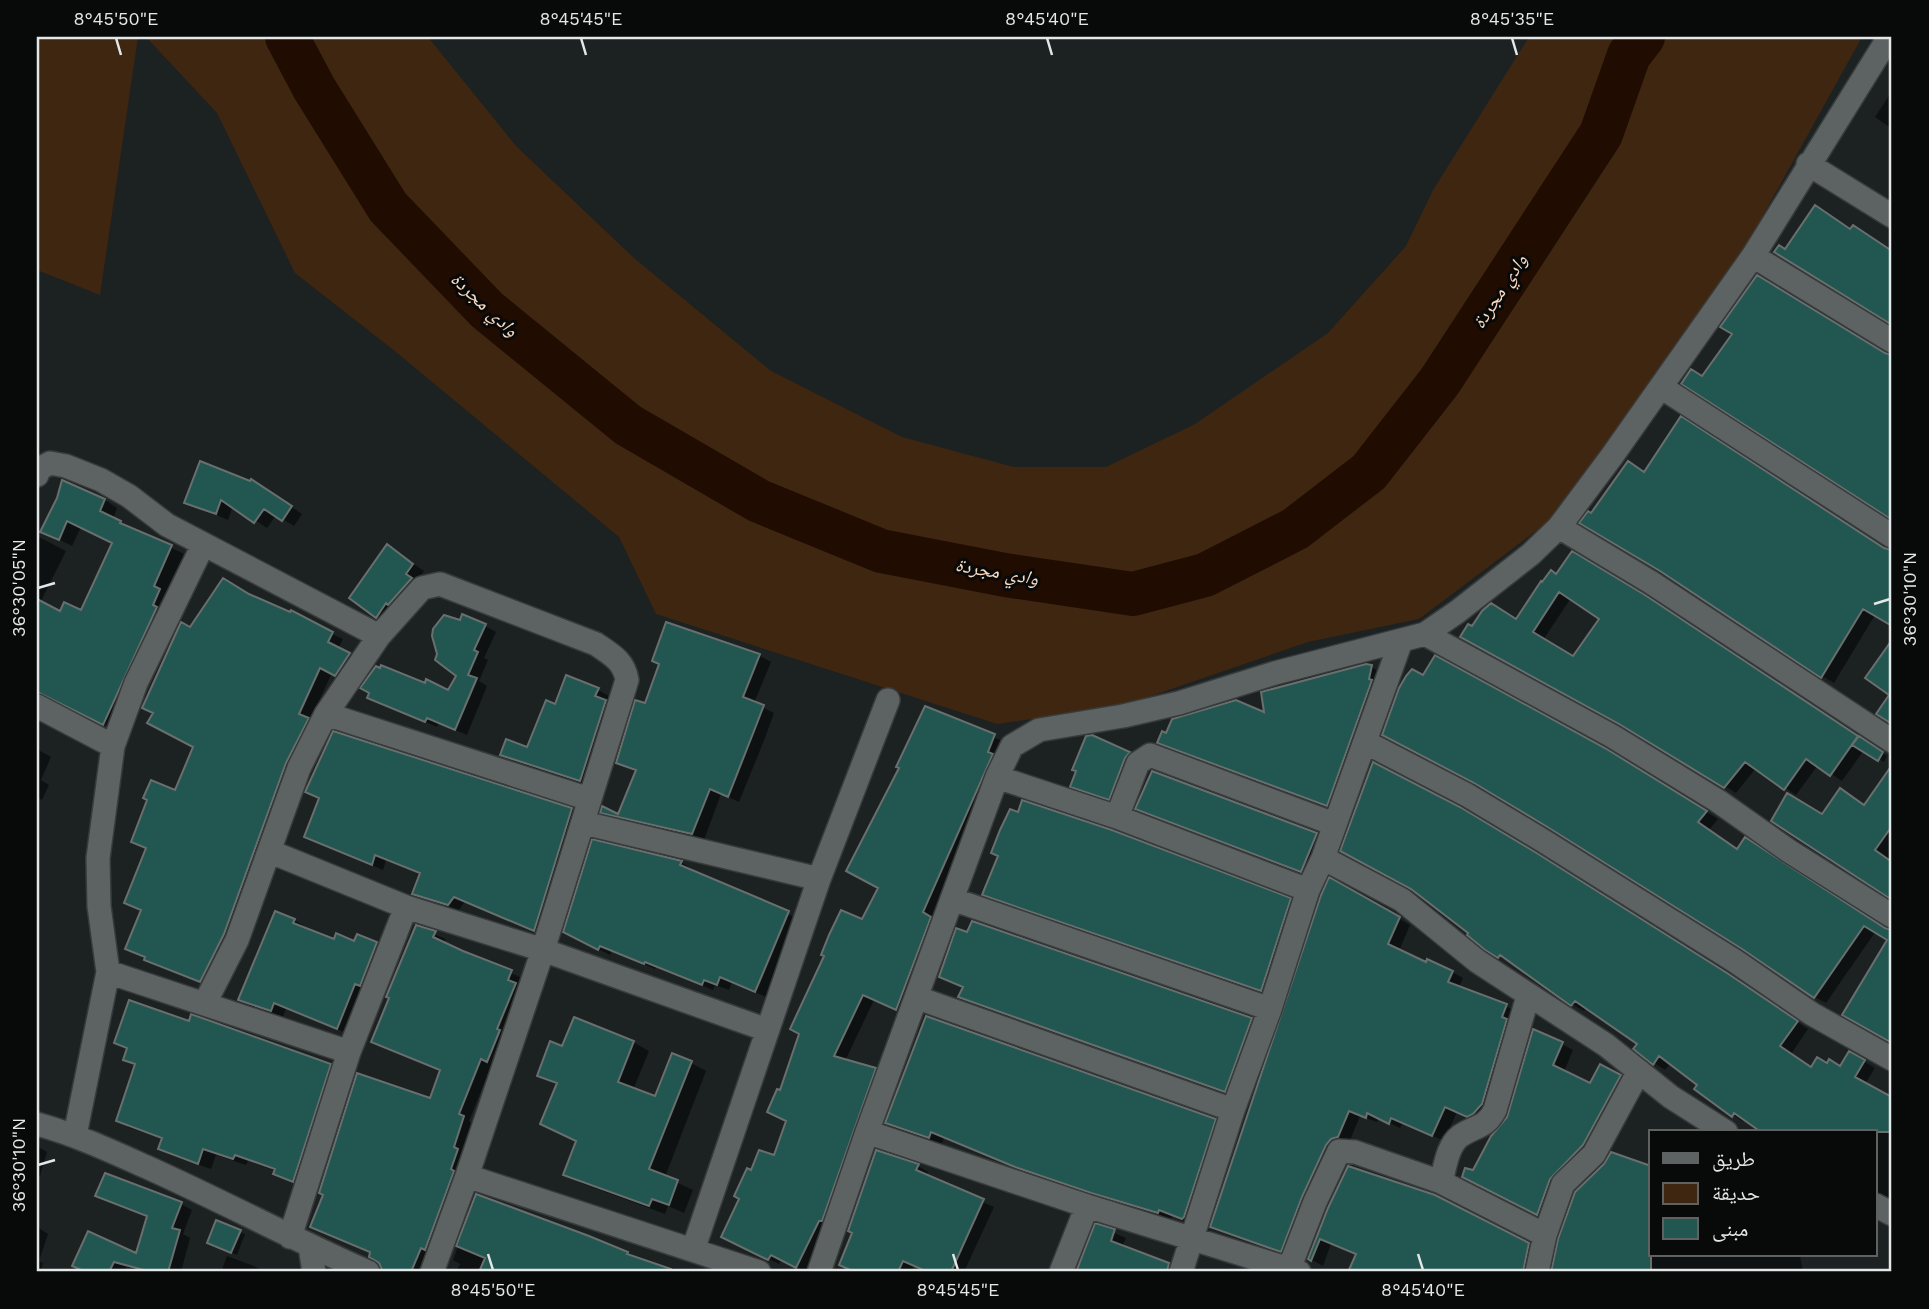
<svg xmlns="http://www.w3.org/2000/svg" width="1929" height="1309" font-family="'Work Sans','Noto Naskh Arabic',sans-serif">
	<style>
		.green { fill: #3f2610 }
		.shadow { fill: #0007; fill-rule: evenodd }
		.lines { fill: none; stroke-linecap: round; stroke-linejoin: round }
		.river { stroke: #200c00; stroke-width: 44 }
		.building { fill: #225751; stroke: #696f6e; stroke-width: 2; fill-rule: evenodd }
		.minor-casing { stroke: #383b3b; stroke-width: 26 }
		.minor { stroke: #5d6362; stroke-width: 23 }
		.ticks { fill: none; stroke: #e4e7e7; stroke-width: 2.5 }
		.labels { text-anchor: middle; stroke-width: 6; stroke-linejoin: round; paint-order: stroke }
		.water-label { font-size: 19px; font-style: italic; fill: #fcdac0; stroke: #080a0a }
		.neatline { fill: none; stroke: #e4e7e7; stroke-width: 2.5 }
		.ticks-label { font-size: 18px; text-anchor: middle; fill: #e4e7e7 }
	</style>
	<rect width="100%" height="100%" fill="#1c2121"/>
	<path class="green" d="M 37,37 L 138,37 L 100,295 L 37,270 Z
		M 146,37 L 428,37 L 516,146 L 634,258 L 771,371 L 902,437 L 1014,467 L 1106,467 L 1195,424 L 1328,333 L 1406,246 L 1433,190 L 1529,37 L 1862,37 L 1740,257 L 1552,519 L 1419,619 L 1308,642 L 1119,707 L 997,724 L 656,614 L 619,537 L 396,352 L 295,273 L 217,113 Z"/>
	<path class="shadow" d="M 1892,91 L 1892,129 L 1875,117 Z
		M 1885,355 L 1892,355 L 1892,517 L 1684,383 L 1703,378 Z
		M 1645,473 L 1892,552 L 1892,624 L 1875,615 L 1834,683 L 1822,676 L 1661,570 L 1592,516 Z
		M 263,488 L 302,514 L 294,526 L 276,515 L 267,528 L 233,506 L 228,520 L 186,502 Z
		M 105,500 L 117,508 L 113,519 L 184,554 L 167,595 L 117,731 L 37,690 L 37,536 L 66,551 L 40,603 L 61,614 L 82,612 L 114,543 L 81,527 L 72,546 L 42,531 Z
		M 388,547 L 424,571 L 388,623 L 377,616 Z
		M 1557,575 L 1656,604 L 1887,756 L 1884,762 L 1864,750 L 1842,781 L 1818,765 L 1796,795 L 1756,768 L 1736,793 L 1473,628 L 1517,621 ZM 1571,598 L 1601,619 L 1574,658 L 1543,640 Z
		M 251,597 L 343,639 L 338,649 L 360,661 L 347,681 L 332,673 L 310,720 L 211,987 L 157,966 L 127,948 L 143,911 L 127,903 L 148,849 L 133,842 L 176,793 L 195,747 L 190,629 Z
		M 667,624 L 760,656 L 771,662 L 754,703 L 774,713 L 765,738 L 739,802 L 721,794 L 704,840 L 614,818 L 603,812 L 618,816 L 637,771 L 618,762 L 646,705 L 660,664 Z
		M 485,626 L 496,632 L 484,658 L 488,660 L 479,681 L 487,686 L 467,735 L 439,723 L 437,727 L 369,697 L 448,692 Z
		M 1371,667 L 1382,673 L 1337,811 L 1170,748 L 1159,742 L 1167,735 L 1266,715 Z
		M 598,690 L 609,696 L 606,702 L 616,708 L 591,786 L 513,761 L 502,755 L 528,749 L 556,706 Z
		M 925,709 L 1005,742 L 907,1015 L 874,1000 L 845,1061 L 875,1069 L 885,1075 L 830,1225 L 807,1272 L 782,1260 L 779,1264 L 734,1242 L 752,1173 L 775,1157 L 788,1121 L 781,1093 L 880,887 L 901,768 Z
		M 334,733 L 572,810 L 582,816 L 545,936 L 465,901 L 459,910 L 425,899 L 414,894 L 422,874 L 386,860 L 383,870 L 306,836 L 321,799 Z
		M 1092,737 L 1140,760 L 1121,805 L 1084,792 L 1072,786 Z
		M 37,749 L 51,757 L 41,780 L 49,785 L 42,800 L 37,797 Z
		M 1604,750 L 1718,819 L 1709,830 L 1738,850 L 1892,932 L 1892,1041 L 1845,1014 L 1889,940 L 1876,931 L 1826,1003 L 1815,997 Z
		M 1888,774 L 1892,776 L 1892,897 L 1773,820 L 1823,816 L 1865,806 Z
		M 1137,808 L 1316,834 L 1327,840 L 1312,877 L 1148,814 Z
		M 681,862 L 692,869 L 691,872 L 799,919 L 766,997 L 732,982 L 729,990 L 715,985 L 713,990 L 656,967 L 655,969 L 612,950 L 610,955 L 576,938 Z
		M 1330,880 L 1410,925 L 1399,951 L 1426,964 L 1452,972 L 1463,978 L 1459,987 L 1517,1011 L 1517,1027 L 1479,1122 L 1457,1112 L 1444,1141 L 1403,1123 L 1400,1128 L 1379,1118 L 1377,1122 L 1360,1116 L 1349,1143 L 1292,1256 L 1223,1232 L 1212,1226 Z
		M 984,894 L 1290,900 L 1301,906 L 1272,996 L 995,900 Z
		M 294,920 L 306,927 L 305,929 L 335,941 L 355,943 L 358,936 L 388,950 L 349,1034 L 286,1008 L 283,1017 L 251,1006 L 240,1000 Z
		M 417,927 L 446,939 L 444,943 L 522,978 L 518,987 L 526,991 L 498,1066 L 492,1064 L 469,1121 L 474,1124 L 424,1272 L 390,1272 L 383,1268 L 372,1253 L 323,1232 L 431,1101 L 442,1071 L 373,1042 Z
		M 1486,948 L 1739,982 L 1808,1029 L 1791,1054 L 1812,1069 L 1828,1065 L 1841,1068 L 1850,1053 L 1875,1068 L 1865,1084 L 1889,1098 L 1892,1092 L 1892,1198 L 1875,1192 L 1875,1132 L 1774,1132 L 1770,1130 L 1766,1132 L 1746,1119 L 1744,1122 L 1733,1115 L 1671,1063 L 1665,1070 L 1654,1063 L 1639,1044 L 1587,1007 L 1584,1011 L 1572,1004 L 1512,961 L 1511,963 Z
		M 964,987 L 1251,1019 L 1263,1026 L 1236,1097 L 972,1003 L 960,997 Z
		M 190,1023 L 330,1065 L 343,1072 L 306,1188 L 275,1173 L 276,1171 L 248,1161 L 246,1165 L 216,1155 L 211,1169 L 173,1156 L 160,1148 L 164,1139 L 130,1128 L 118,1120 L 137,1066 L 125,1059 L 129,1050 L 116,1043 Z
		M 633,1042 L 649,1051 L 633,1090 L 656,1098 L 691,1063 L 706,1071 L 665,1177 L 693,1190 L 684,1213 L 668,1206 L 665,1214 L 581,1183 L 566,1174 L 578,1141 L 558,1085 L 539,1075 L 563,1048 Z
		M 1562,1044 L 1573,1050 L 1564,1072 L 1591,1085 L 1600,1066 L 1631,1083 L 1548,1220 L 1475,1183 Z
		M 1215,1120 L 1227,1127 L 1194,1225 L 1172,1216 L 1171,1219 L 1029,1173 L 944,1138 L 942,1144 L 899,1130 L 887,1123 Z
		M 37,1146 L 47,1152 L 40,1176 L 37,1175 Z
		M 918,1166 L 928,1172 L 926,1177 L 994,1207 L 964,1272 L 928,1272 L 914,1266 L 911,1272 L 855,1272 L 841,1265 Z
		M 98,1196 L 181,1204 L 192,1210 L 183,1234 L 190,1238 L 181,1272 L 144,1272 L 126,1267 L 124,1272 L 87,1272 L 74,1265 L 137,1256 L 148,1217 Z
		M 477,1196 L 637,1259 L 675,1272 L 456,1272 L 460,1264 L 453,1260 Z
		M 1329,1208 L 1528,1244 L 1540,1251 L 1536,1272 L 1351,1272 L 1357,1254 L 1331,1244 L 1323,1266 L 1310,1259 Z
		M 1096,1225 L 1126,1238 L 1122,1247 L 1157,1261 L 1158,1258 L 1169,1262 L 1181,1269 L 1181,1272 L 1076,1272 Z
		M 37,1227 L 48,1234 L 39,1261 L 43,1263 L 40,1272 L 37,1272 Z
		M 240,1232 L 245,1234 L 237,1255 L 214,1246 Z
		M 1560,1239 L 1651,1255 L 1800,1255 L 1803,1272 L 1553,1272 Z
		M 227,1256 L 254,1266 L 265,1272 L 221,1272 Z"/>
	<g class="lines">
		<path class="river" d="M 287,37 L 314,88 L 388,207 L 487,310 L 628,425 L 759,501 L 881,551 L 1005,575 L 1133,594 L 1205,575 L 1295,529 L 1369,472 L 1440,381 L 1601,134 L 1629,55 L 1643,37"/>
	</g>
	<path class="building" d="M 1815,205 L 1850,229 L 1853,225 L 1892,251 L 1892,325 L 1774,252 L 1779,245 L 1785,249 Z
		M 1757,275 L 1885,353 L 1892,355 L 1892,520 L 1681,384 L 1691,369 L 1702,376 L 1732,334 L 1720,327 Z
		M 1681,416 L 1884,548 L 1892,550 L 1892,626 L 1863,609 L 1821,678 L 1660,571 L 1579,523 L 1588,511 L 1591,513 L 1628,461 L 1644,472 Z
		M 200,461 L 250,481 L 251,479 L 292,506 L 282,521 L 264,509 L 254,523 L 221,500 L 216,514 L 184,503 Z
		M 62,480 L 105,499 L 100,511 L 121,521 L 120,523 L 172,545 L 154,586 L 160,589 L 153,605 L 157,607 L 103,725 L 37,692 L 37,599 L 60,611 L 64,602 L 81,610 L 112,543 L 67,521 L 59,540 L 40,532 L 57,498 Z
		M 387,544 L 413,564 L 406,574 L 412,578 L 388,605 L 386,603 L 376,618 L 349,598 Z
		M 1572,551 L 1645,595 L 1858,736 L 1830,776 L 1806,759 L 1784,790 L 1745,762 L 1724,788 L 1619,724 L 1460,637 L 1468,624 L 1472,626 L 1482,611 L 1491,603 L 1516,619 L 1541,581 L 1542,582 L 1551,570 L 1556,574 ZM 1559,592 L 1599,619 L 1573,656 L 1533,632 Z
		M 223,578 L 249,594 L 290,612 L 291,610 L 333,632 L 328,642 L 350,653 L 335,676 L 320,668 L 299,714 L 309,718 L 286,763 L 224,934 L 200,982 L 144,960 L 145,957 L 125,949 L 141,910 L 124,903 L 146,848 L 131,842 L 147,800 L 143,798 L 151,780 L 175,790 L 193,747 L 147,723 L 153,713 L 142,708 L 181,622 L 190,627 Z
		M 462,614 L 486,624 L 474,650 L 478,652 L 468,675 L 477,678 L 455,730 L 427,718 L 425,722 L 367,698 L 369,693 L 360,688 L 376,666 L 380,668 L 381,665 L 425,683 L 426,679 L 448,690 L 456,676 L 435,660 L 437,654 L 432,636 L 433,629 L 444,615 L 460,620 Z
		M 666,622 L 760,654 L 743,697 L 764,705 L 754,731 L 728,797 L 710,789 L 692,834 L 600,813 L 602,806 L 618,814 L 636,770 L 616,763 L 635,700 L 645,703 L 659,664 L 652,661 Z
		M 1892,640 L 1892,724 L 1876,714 L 1889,695 L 1865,678 Z
		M 1435,655 L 1605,748 L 1707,811 L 1698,822 L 1737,849 L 1745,837 L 1885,928 L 1892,930 L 1892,1043 L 1842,1015 L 1887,940 L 1864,926 L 1814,998 L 1742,949 L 1549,828 L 1474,783 L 1382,735 L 1399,688 L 1406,676 L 1412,669 L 1423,675 Z
		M 1366,664 L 1372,665 L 1369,679 L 1372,680 L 1327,806 L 1157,743 L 1162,731 L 1166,733 L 1172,719 L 1236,700 L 1264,712 L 1261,692 Z
		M 566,675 L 599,688 L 595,696 L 606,700 L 580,781 L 500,755 L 506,739 L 527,747 L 546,700 L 555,704 Z
		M 925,706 L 995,734 L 988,752 L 993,754 L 923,912 L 931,917 L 896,1010 L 863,995 L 834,1056 L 876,1068 L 822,1221 L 819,1221 L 796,1268 L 771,1255 L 768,1260 L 721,1237 L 739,1199 L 734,1196 L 747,1168 L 751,1170 L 759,1150 L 774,1155 L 786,1121 L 767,1112 L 777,1089 L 780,1090 L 799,1034 L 790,1029 L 824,956 L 821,955 L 829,935 L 841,910 L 862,919 L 878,888 L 846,871 L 899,768 L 896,767 Z
		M 333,731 L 572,808 L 534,931 L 454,897 L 448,905 L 412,894 L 420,873 L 375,855 L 372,865 L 304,837 L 319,798 L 305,792 Z
		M 1092,735 L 1130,752 L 1125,758 L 1109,800 L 1070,787 L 1076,771 L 1072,770 L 1086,736 Z
		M 1859,736 L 1883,752 L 1878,761 L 1852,745 Z
		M 1373,762 L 1460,807 L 1535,852 L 1727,973 L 1798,1021 L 1780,1046 L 1811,1067 L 1817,1057 L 1827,1063 L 1829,1059 L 1840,1066 L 1849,1051 L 1865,1060 L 1855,1077 L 1892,1097 L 1892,1132 L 1761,1132 L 1734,1113 L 1732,1117 L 1694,1089 L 1697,1085 L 1659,1056 L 1653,1065 L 1633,1049 L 1637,1044 L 1575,1001 L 1571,1006 L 1500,955 L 1498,958 L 1485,950 L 1467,935 L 1468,933 L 1411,889 L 1340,851 Z
		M 1892,765 L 1892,826 L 1875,850 L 1892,862 L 1892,900 L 1771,821 L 1787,793 L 1822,814 L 1840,788 L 1864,805 Z
		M 1152,771 L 1317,833 L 1301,872 L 1135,809 Z
		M 1022,800 L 1112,830 L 1291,898 L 1261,991 L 982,895 L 998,856 L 991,853 L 1000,830 L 1010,809 L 1018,812 Z
		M 592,839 L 682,861 L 680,865 L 789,911 L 755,992 L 720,977 L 717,985 L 704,980 L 702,985 L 645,962 L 644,964 L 600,946 L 598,950 L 563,932 Z
		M 1329,877 L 1400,917 L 1388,944 L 1426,962 L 1427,959 L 1453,971 L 1448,982 L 1507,1004 L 1502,1017 L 1507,1019 L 1482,1104 L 1473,1114 L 1467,1117 L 1445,1107 L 1432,1136 L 1391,1118 L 1389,1124 L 1367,1113 L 1366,1118 L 1349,1111 L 1338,1137 L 1331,1139 L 1326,1145 L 1302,1197 L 1281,1252 L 1210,1227 L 1321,895 Z
		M 275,911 L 295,919 L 293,923 L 334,939 L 336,933 L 354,941 L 357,934 L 377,942 L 360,986 L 355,984 L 337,1029 L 274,1003 L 271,1011 L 238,1000 Z
		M 972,921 L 1252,1018 L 1225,1092 L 958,997 L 963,987 L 939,977 L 956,928 L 967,932 Z
		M 416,925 L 436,931 L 433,937 L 463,951 L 512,970 L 508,980 L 516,983 L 497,1029 L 500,1030 L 487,1062 L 481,1059 L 459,1114 L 464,1116 L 454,1147 L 458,1149 L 451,1169 L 454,1171 L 425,1250 L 421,1248 L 411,1272 L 388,1272 L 382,1270 L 379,1263 L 369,1257 L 370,1252 L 310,1227 L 323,1195 L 319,1193 L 357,1073 L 430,1098 L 440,1070 L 371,1042 L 389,998 L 386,997 Z
		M 129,1000 L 189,1021 L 191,1014 L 331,1064 L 293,1182 L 273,1174 L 275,1169 L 235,1155 L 233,1159 L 203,1149 L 198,1164 L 158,1149 L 162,1138 L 116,1121 L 135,1064 L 123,1060 L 127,1048 L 114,1043 Z
		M 926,1016 L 1216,1119 L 1184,1217 L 1182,1219 L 1159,1210 L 1158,1213 L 1091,1193 L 1015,1167 L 931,1132 L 929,1138 L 885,1123 Z
		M 574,1017 L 634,1041 L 618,1082 L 655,1096 L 672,1053 L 692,1061 L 649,1169 L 678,1180 L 669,1205 L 652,1199 L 649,1206 L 563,1175 L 576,1141 L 540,1124 L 557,1083 L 537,1076 L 550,1041 L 562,1046 Z
		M 1533,1029 L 1563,1042 L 1553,1065 L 1590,1083 L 1600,1064 L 1621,1075 L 1583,1145 L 1550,1179 L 1537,1215 L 1462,1177 L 1465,1168 L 1473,1170 L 1491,1136 L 1507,1117 Z
		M 876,1150 L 919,1164 L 916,1170 L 984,1199 L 951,1272 L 928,1272 L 903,1261 L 898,1272 L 855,1272 L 839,1265 L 852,1233 L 848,1231 Z
		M 1611,1152 L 1651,1166 L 1651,1272 L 1551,1272 L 1558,1239 L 1575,1192 L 1604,1164 Z
		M 1348,1166 L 1435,1195 L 1529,1243 L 1523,1272 L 1348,1272 L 1356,1254 L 1320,1239 L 1311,1261 L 1308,1259 L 1328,1208 Z
		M 105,1173 L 182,1202 L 172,1228 L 180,1230 L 168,1272 L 151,1272 L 114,1262 L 109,1272 L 86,1272 L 72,1266 L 88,1231 L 136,1253 L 147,1216 L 95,1196 Z
		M 476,1194 L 589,1236 L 628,1252 L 627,1254 L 671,1269 L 671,1272 L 479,1272 L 485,1258 L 456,1246 Z
		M 216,1220 L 241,1230 L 231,1253 L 207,1243 Z
		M 1095,1223 L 1115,1229 L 1111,1241 L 1169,1263 L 1167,1272 L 1076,1272 Z"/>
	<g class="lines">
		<g class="minor-casing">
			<path id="minor" d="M 1808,164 L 1892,216
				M 1753,256 L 1892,341
				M 1661,387 L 1892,536
				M 37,475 L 39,469 L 50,463 L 66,466 L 101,480 L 129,496 L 167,525 L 379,636
				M 1559,527 L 1652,583 L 1892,741
				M 1425,634 L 1612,736 L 1718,801 L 1789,851 L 1892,916
				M 37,706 L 113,746
				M 326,714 L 589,799
				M 1365,742 L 1467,795 L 1542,840 L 1735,961 L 1812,1014 L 1892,1059
				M 997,777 L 1117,817 L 1308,890
				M 1117,817 L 1138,763 L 1150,755 L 1334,824
				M 584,823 L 819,879
				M 271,852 L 406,907 L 543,950 L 767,1030
				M 1323,858 L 1402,900 L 1477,961 L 1606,1045 L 1671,1097 L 1726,1132
				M 952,899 L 1270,1009
				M 108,972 L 349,1052
				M 918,998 L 1233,1110
				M 205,1003 L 237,940 L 299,768 L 326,714 L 379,636 L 422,588 L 440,584 L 596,644 C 612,655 624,661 627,680 L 543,950 L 467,1176 L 432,1272
				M 37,1124 C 77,1135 113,1152 151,1169 C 224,1202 295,1240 368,1272
				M 867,1132 L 1087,1206 L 1299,1272
				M 75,1135 L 108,972 L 99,906 L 98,858 L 113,746 L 136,683 L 203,545
				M 467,1176 L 759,1272
				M 1441,1182 C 1445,1168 1447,1146 1460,1136 C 1476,1125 1485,1129 1495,1110 L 1528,996
				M 1875,1205 L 1892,1214
				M 290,1237 L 349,1052 L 406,907
				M 310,1247 L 314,1272
				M 693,1250 L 819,879 L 888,700
				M 1289,1269 L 1315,1202 L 1339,1151 L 1355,1152 L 1441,1182 L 1545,1235
				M 819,1272 L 867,1132 L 952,899 L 997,777 L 1012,746 L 1039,730 L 1123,716 L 1179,703 L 1275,673 L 1425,634 L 1457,612 L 1531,554 L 1559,527 L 1612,456 L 1753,256 L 1889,37
				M 1061,1272 L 1087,1206
				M 1181,1272 L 1233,1110 L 1270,1009 L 1308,890 L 1323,858 L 1401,641
				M 1537,1272 L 1545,1235 L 1563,1184 L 1594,1154 L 1639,1071"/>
		</g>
		<use href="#minor" class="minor"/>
	</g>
	<path class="ticks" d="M 116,38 L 121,55M 581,38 L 586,55M 1047,38 L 1052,55M 1512,38 L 1517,55M 38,588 L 55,583M 1874,604 L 1890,599M 38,1165 L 55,1160M 488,1254 L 493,1270M 953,1254 L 958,1270M 1418,1254 L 1423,1270"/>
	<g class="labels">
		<g class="water-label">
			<text transform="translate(1499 291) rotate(-57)" y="7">وادي مجردة</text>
			<text transform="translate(485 304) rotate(43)" y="7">وادي مجردة</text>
			<text transform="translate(997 571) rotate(10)" y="7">وادي مجردة</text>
		</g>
	</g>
	<rect width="1929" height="1309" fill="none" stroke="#080a0a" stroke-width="77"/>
	<rect x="1649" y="1130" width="228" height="126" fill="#080a0a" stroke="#606262" stroke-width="2"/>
	<rect x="1663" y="1153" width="35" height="10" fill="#5d6362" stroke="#606262" stroke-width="2"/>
	<text x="1712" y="1166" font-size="21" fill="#e4e7e7">طريق</text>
	<rect x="1663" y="1183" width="35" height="21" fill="#3f2610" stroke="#606262" stroke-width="2"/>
	<text x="1712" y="1200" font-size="21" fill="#e4e7e7">حديقة</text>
	<rect x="1663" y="1218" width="35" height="21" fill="#225751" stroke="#606262" stroke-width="2"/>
	<text x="1712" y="1236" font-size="21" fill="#e4e7e7">مبنى</text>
	<rect x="38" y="38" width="1852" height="1232" class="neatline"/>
	<g class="ticks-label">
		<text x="116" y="25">8°45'50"E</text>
		<text x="581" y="25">8°45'45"E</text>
		<text x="1047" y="25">8°45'40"E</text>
		<text x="1512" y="25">8°45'35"E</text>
		<text transform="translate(19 588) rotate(-90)" y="6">36°30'05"N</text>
		<text transform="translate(1910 599) rotate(-90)" y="6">36°30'10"N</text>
		<text transform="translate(19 1165) rotate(-90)" y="6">36°30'10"N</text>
		<text x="493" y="1296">8°45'50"E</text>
		<text x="958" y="1296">8°45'45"E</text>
		<text x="1423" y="1296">8°45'40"E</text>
	</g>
</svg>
